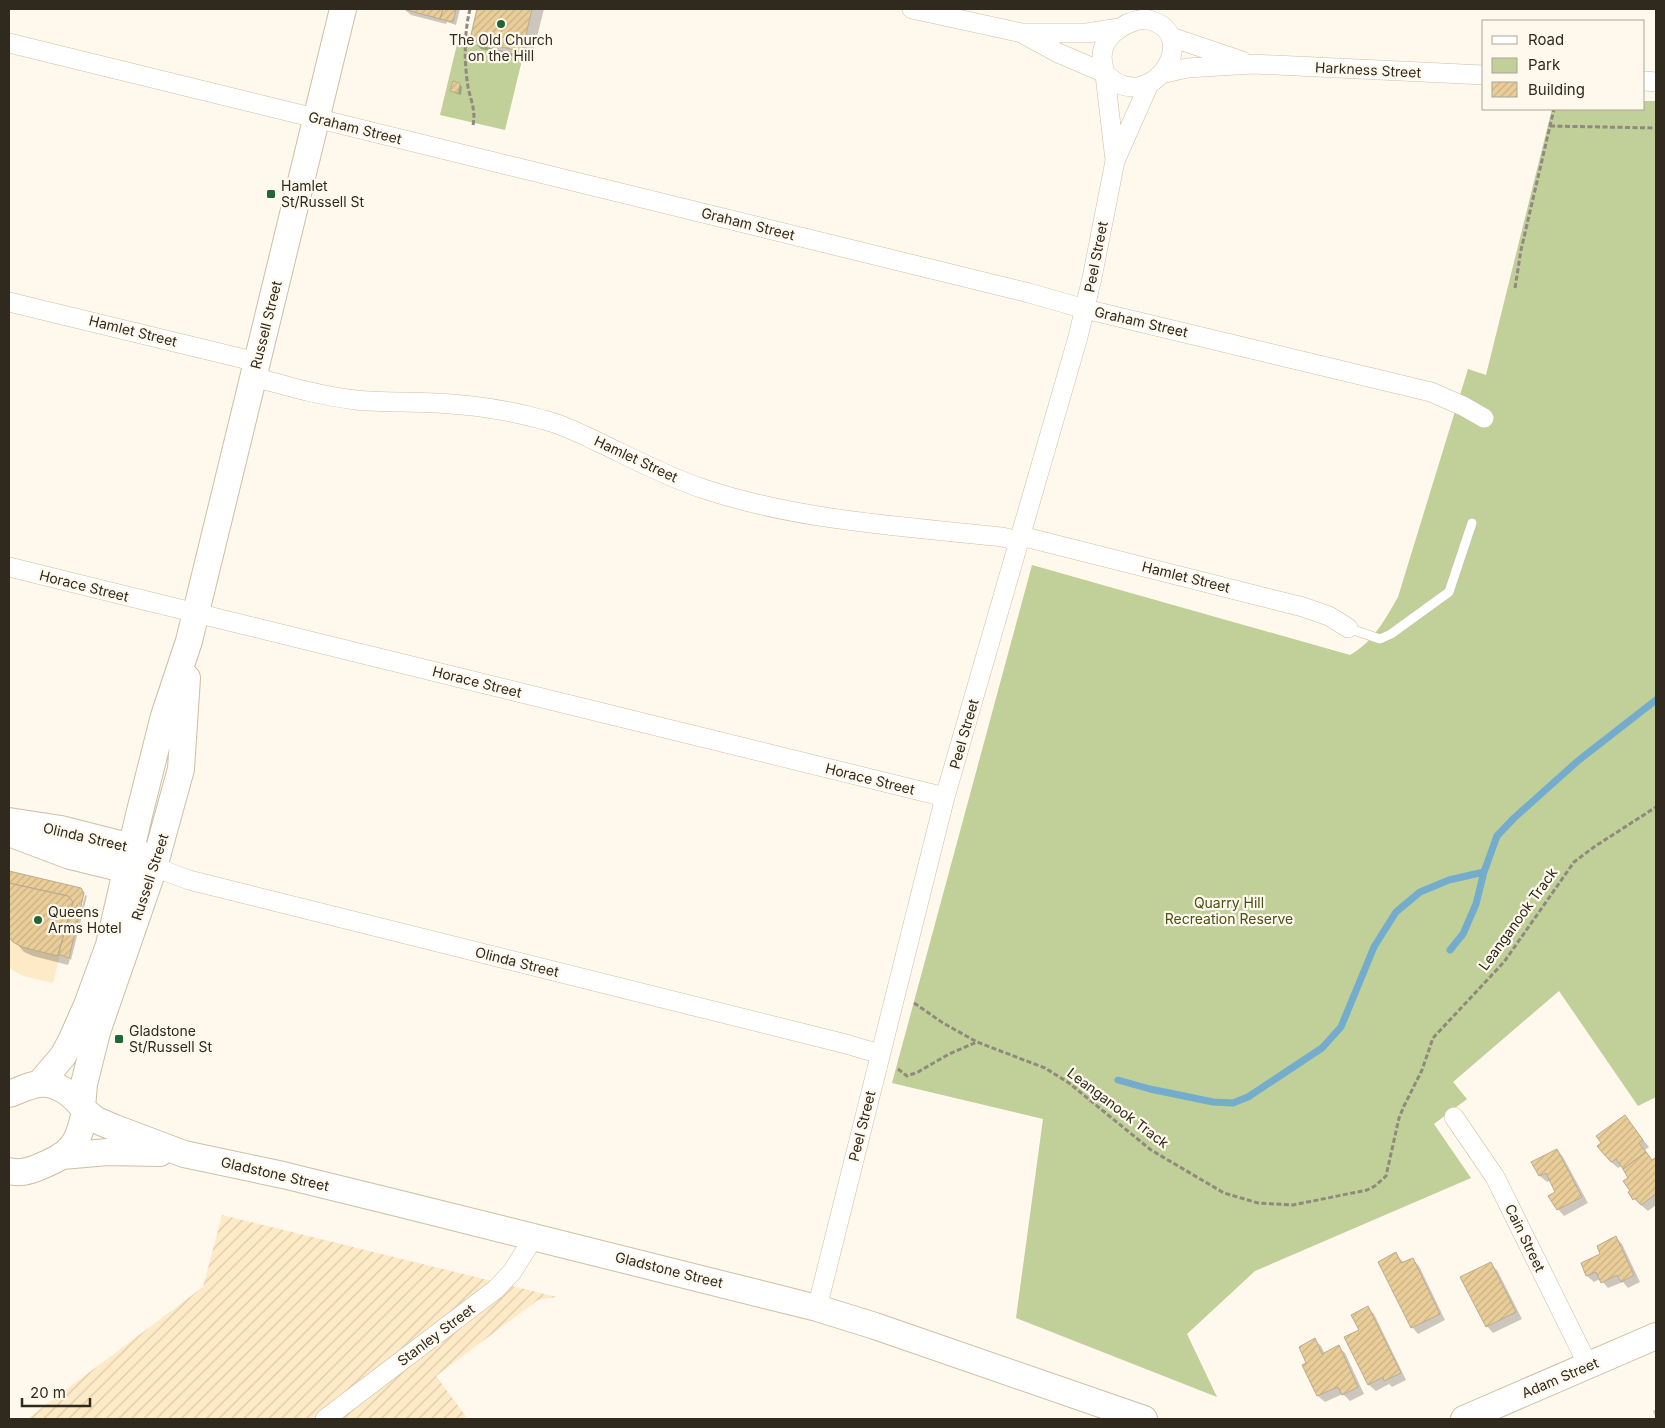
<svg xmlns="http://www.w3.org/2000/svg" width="1665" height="1428" font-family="Inter,sans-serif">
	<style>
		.built { fill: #feeac6 }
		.industrial { fill: url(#industrial-furrows) }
		.green { fill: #c1cf98 }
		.shadow { fill: #0003 }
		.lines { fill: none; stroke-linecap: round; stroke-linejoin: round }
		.stream { stroke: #73accc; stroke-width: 7 }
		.building { fill: url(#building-hatch); stroke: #bbac90 }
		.lane-casing { stroke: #cebfa2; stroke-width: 10 }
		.street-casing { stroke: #cebfa2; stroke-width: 20 }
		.secondary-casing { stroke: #cebfa2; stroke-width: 28 }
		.path { stroke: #8f897e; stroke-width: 3; stroke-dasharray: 5 2.5; stroke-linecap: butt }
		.lane { stroke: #fff; stroke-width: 9 }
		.street { stroke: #fff; stroke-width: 19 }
		.secondary { stroke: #fff; stroke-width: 26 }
		.poi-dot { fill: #1f6835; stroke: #fff8ed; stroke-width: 2 }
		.labels { text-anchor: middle; stroke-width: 4.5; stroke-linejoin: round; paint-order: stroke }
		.poi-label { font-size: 14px; fill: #2f291e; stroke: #fff8ed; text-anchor: start }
		.street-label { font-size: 14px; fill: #2f291e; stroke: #fff8ed }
		.park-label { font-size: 14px; fill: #455115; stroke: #fff8ed }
	</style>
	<defs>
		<pattern id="industrial-furrows" width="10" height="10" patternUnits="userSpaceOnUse" patternTransform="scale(1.25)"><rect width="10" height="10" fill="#feeac6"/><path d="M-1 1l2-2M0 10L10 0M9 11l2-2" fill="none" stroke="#dac9aa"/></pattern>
		<pattern id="building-hatch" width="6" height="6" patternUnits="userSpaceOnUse" patternTransform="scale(1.25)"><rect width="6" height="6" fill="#eace99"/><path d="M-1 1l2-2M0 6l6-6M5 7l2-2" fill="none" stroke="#c9b183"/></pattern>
	</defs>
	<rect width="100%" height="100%" fill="#fff8ed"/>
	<path class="built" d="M 9,882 L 74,898 L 53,983 L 23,976 L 9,968 Z"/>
	<path class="industrial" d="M 222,1215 L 557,1297 L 538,1300 L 436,1376 L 468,1419 L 27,1419 L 203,1287 Z"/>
	<path class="green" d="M 458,40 L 523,56 L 505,130 L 440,115 Z
		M 1644,101 L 1656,101 L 1656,1097 L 1638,1106 L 1559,991 L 1453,1082 L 1467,1099 L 1434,1124 L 1471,1178 L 1255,1271 L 1187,1334 L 1217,1397 L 1016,1318 L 1043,1119 L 892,1083 L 1032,565 L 1350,655 C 1373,642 1385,620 1398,597 L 1468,369 L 1486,375 L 1552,109 L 1644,109 Z"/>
	<path class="shadow" d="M 404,9 L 460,9 L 456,25 L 447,22 L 446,24 L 411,15 Z
		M 478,9 L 544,9 L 531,61 L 481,49 L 471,39 Z
		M 459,84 L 462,87 L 461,95 L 455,93 L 452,91 Z
		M 9,873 L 80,889 L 79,909 L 81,911 L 85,895 L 87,896 L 71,960 L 70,959 L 68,965 L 33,956 L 24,952 L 9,935 Z
		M 1625,1117 L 1649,1147 L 1645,1150 L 1653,1161 L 1655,1160 L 1656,1161 L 1656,1205 L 1648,1211 L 1634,1199 L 1625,1182 L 1630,1178 L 1622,1166 L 1618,1168 L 1611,1162 Z
		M 1557,1150 L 1563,1157 L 1588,1203 L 1564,1216 L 1558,1209 L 1556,1192 L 1551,1180 L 1547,1182 L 1540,1176 L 1533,1163 Z
		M 1616,1238 L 1622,1244 L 1640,1282 L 1628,1288 L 1623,1282 L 1608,1288 L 1600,1279 L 1594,1282 L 1587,1276 L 1582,1263 L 1602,1254 Z
		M 1395,1253 L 1404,1263 L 1413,1260 L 1419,1266 L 1445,1320 L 1418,1334 L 1412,1327 Z
		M 1490,1264 L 1497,1270 L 1522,1319 L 1493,1333 L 1487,1326 Z
		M 1368,1308 L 1374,1314 L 1406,1380 L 1392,1387 L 1389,1384 L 1376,1391 L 1369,1385 L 1346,1338 L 1361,1331 Z
		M 1315,1340 L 1321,1346 L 1325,1354 L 1338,1347 L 1345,1353 L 1364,1394 L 1350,1401 L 1343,1394 L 1325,1402 L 1318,1396 L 1304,1365 L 1308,1364 Z
		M 1656,1409 L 1656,1419 L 1653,1411 Z"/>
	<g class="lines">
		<path class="stream" d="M 1450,950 L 1463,934 L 1476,904 L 1484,872 L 1497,836 L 1514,818 L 1579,760 L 1656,700
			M 1118,1080 L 1150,1089 L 1213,1102 L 1233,1103 L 1248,1097 L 1322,1048 L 1341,1027 L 1374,947 L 1396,912 L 1420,892 L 1449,880 L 1484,872"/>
	</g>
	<path class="building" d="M 403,9 L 443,9 L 440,19 Z
		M 443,9 L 456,9 L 453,22 L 440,19 Z
		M 477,9 L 532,9 L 522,52 L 470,39 Z
		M 453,81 L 460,83 L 458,93 L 450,91 Z
		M 9,871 L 81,888 L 84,893 L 69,958 L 58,954 L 73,902 L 68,896 L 9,883 Z
		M 9,883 L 68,896 L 73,902 L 58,956 L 22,947 L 13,942 L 9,937 Z
		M 1625,1115 L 1643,1140 L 1639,1143 L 1646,1152 L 1623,1169 L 1616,1159 L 1611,1162 L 1601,1151 L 1597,1146 L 1601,1143 L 1596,1136 Z
		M 1557,1149 L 1582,1197 L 1557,1210 L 1548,1196 L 1555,1192 L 1546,1173 L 1539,1176 L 1531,1162 Z
		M 1646,1152 L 1652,1160 L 1655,1158 L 1656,1160 L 1656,1194 L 1641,1205 L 1635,1198 L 1633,1200 L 1628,1192 L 1630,1191 L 1623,1181 L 1628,1178 L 1623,1169 Z
		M 1616,1236 L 1634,1275 L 1621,1282 L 1617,1275 L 1601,1283 L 1596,1272 L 1586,1276 L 1581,1263 L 1600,1254 L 1597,1246 Z
		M 1396,1252 L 1401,1263 L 1413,1258 L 1440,1314 L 1411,1328 L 1378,1262 Z
		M 1491,1262 L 1516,1312 L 1486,1327 L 1460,1277 Z
		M 1368,1306 L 1401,1373 L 1384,1381 L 1383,1377 L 1368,1385 L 1344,1337 L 1359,1330 L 1351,1315 Z
		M 1315,1338 L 1322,1354 L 1339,1345 L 1358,1387 L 1342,1395 L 1338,1387 L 1317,1396 L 1302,1365 L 1306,1363 L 1299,1347 Z"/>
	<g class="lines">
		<g class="lane-casing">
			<path id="lane" d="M 1348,628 L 1380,639 L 1391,634 L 1449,592 L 1472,523"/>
		</g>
		<g class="street-casing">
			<path id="street" d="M 912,9 L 1022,33 L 1087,33 L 1119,28
				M 1144,19 C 1206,29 1154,116 1109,77 C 1104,74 1104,70 1103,64 C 1097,39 1123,22 1144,19 Z
				M 1025,35 L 1056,52 L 1105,73
				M 1171,37 L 1242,61
				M 9,43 L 1029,293 L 1085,309 L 1431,392 L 1463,406 L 1484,418
				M 1161,74 L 1187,68 L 1253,64 L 1484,75
				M 1105,75 L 1115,160
				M 1644,81 L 1656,82
				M 9,302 L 257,362
				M 254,377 C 287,386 321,396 356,400 C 382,403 410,401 437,403 C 473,405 509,410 544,420 C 562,424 581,434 598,442 C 632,458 667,477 704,489 C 800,521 902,526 1002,537 L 1019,541
				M 1021,536 L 1303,607 L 1329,616 L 1348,628
				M 9,567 L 945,797
				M 154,867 L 189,880 L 846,1044 L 880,1054
				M 1454,1117 L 1495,1177 L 1588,1365
				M 817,1308 L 945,797 L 1078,337 L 1092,278 L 1115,161 L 1150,82
				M 325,1419 L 496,1289 L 512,1272 L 534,1237"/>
		</g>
		<g class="secondary-casing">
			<path id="secondary" d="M 9,821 L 61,829 L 132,847 L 144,858
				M 9,833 L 70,856 L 127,870 L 143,868
				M 39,1084 L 63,1056 L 72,1039 L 87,1005 L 109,945 L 139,815 L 164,716 L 189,641 L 343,9
				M 9,1094 C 18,1091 29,1085 39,1084 C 58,1082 75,1096 85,1111 C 78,1146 71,1154 39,1167 C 29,1171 20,1174 9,1171
				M 82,1107 L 84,1084 L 97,1032 L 154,867 L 181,769 L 187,678
				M 85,1111 L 96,1120 L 115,1128 L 184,1154 L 283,1175 L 397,1203 L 817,1308 L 875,1326 L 1144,1419
				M 62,1156 L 108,1152 L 160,1153
				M 1464,1419 L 1656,1336"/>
		</g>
		<path class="path" d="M 470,9 C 464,34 464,61 468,87 C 471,101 476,111 473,125
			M 1550,126 L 1656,128
			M 1515,288 L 1521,250 L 1554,109
			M 914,1003 L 943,1023 L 977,1042
			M 898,1069 L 907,1076 L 918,1072 L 949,1054 L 977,1042 L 1045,1068 L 1069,1083 L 1151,1150 L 1224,1193 L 1258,1203 L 1293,1205 L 1367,1190 L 1375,1186 L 1386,1176 L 1399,1118 L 1404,1106 L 1422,1070 L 1433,1038 L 1504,962 L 1574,862 L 1594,847 L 1656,807"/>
		<use href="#lane" class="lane"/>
		<use href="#street" class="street"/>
		<use href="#secondary" class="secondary"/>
	</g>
	<g class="poi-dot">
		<circle cx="501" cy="24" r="5"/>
		<rect x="266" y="189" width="10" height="10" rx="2.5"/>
		<circle cx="38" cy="920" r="5"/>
		<rect x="114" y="1034" width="10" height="10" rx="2.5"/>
	</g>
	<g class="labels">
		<g class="poi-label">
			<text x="501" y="45" text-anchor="middle">The Old Church<tspan x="501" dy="16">on the Hill</tspan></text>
			<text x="281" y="191">Hamlet<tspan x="281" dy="16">St/Russell St</tspan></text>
			<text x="48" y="917">Queens<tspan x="48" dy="16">Arms Hotel</tspan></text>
			<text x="129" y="1036">Gladstone<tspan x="129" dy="16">St/Russell St</tspan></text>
		</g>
		<g class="street-label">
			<text transform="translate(1368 70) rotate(3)" y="5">Harkness Street</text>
			<text transform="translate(355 128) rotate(14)" y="5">Graham Street</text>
			<text transform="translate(748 224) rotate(14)" y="5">Graham Street</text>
			<text transform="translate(1096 257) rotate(-79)" y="5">Peel Street</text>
			<text transform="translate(1141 322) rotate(13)" y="5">Graham Street</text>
			<text transform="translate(266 325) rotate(-76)" y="5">Russell Street</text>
			<text transform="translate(133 331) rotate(14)" y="5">Hamlet Street</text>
			<text transform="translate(636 459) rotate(25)" y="5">Hamlet Street</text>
			<text transform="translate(1186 577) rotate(14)" y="5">Hamlet Street</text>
			<text transform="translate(84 586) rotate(14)" y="5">Horace Street</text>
			<text transform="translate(477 682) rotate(14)" y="5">Horace Street</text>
			<text transform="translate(964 734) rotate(-74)" y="5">Peel Street</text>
			<text transform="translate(870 779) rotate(14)" y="5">Horace Street</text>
			<text transform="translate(85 837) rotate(13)" y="5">Olinda Street</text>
			<text transform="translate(150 877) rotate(-72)" y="5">Russell Street</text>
			<text transform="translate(1518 919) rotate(-54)" y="5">Leanganook Track</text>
			<text transform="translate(517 962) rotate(14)" y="5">Olinda Street</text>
			<text transform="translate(1118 1108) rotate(37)" y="5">Leanganook Track</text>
			<text transform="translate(862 1126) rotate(-76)" y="5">Peel Street</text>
			<text transform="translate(275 1174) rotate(13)" y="5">Gladstone Street</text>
			<text transform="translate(1525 1238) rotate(64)" y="5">Cain Street</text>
			<text transform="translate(669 1270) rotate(14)" y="5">Gladstone Street</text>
			<text transform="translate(436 1335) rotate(-37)" y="5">Stanley Street</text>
			<text transform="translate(1560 1378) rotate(-23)" y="5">Adam Street</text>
		</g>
		<g class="park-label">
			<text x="1229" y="908">Quarry Hill<tspan x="1229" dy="16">Recreation Reserve</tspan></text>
		</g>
	</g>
	<rect width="1665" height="1428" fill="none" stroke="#2f291e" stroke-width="20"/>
	<rect x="1482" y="20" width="162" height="90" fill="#fff8ed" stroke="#aca59a"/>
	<rect x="1492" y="36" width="25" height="8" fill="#ffffff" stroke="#aca59a"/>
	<text x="1528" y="45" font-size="15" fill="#2f291e">Road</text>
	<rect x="1492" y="58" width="25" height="15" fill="#c1cf98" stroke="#aca59a"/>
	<text x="1528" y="70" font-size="15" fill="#2f291e">Park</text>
	<rect x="1492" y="82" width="25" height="15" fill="url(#building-hatch)" stroke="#aca59a"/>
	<text x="1528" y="95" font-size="15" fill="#2f291e">Building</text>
	<path d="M22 1398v8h68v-8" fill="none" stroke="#2f291e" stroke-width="2.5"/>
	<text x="30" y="1398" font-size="15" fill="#2f291e" stroke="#fff8ed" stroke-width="4" paint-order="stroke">20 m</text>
</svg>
